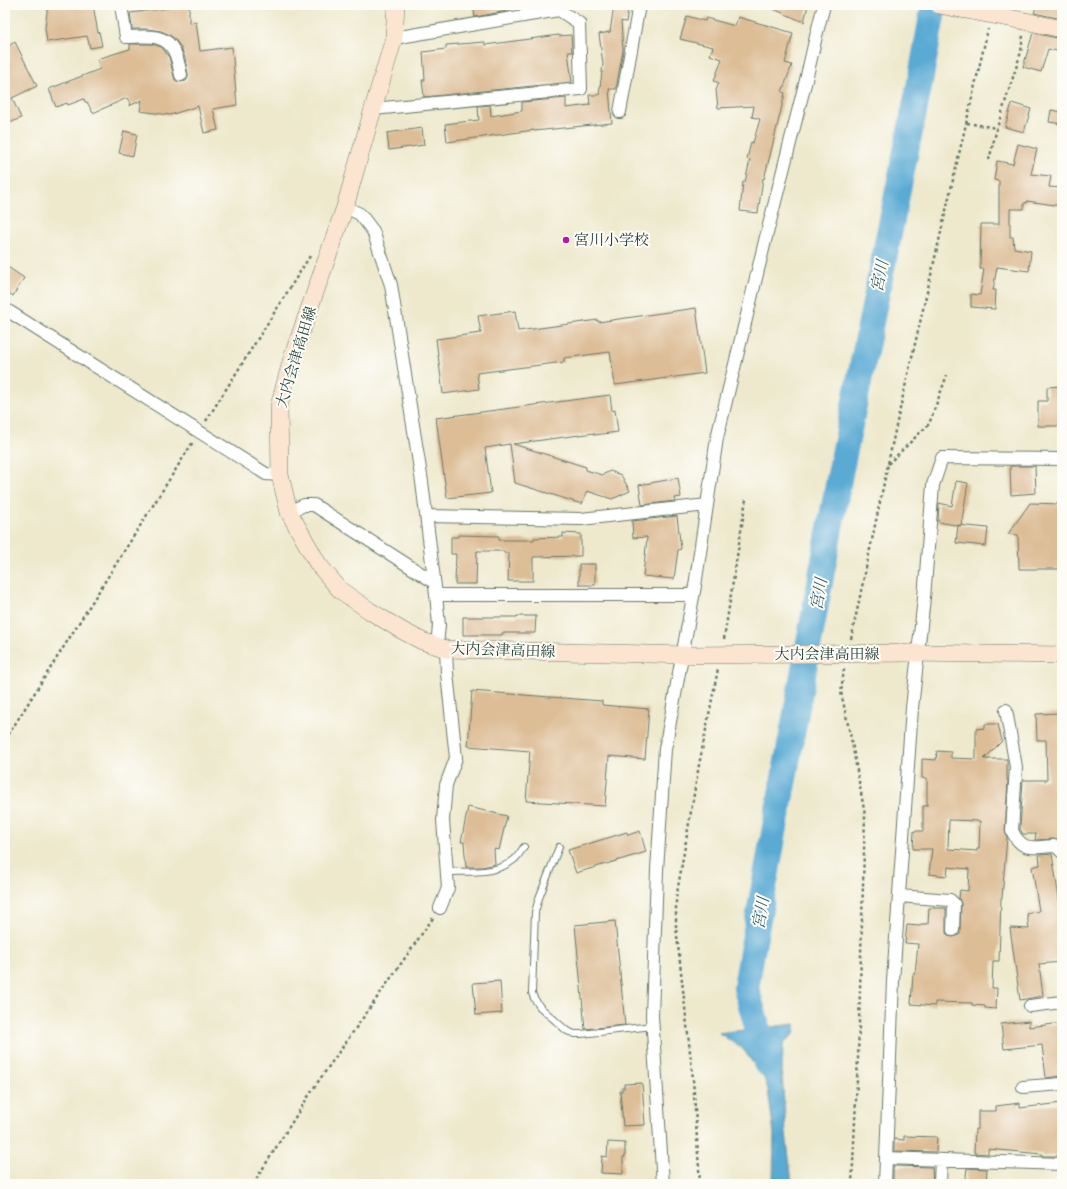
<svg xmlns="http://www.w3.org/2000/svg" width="1067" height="1189" font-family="'IM FELL Great Primer','Noto Serif JP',serif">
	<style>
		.water { fill: #5aaad4; stroke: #3c7484 }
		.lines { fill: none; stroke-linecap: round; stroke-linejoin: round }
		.river { stroke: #5aaad4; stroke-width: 26 }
		.building { fill: #ddbd96; fill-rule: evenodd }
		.service-casing { stroke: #67796a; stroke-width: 8 }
		.minor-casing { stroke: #67796a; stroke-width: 14 }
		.secondary-casing { stroke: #67796a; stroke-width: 18 }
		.path { stroke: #67796a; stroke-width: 2.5; stroke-dasharray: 3 3; stroke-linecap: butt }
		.service { stroke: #fff; stroke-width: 6 }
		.minor { stroke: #fff; stroke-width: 12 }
		.secondary { stroke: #fce5d0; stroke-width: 17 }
		.secondary-bridge-casing { stroke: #67796a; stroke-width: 18; stroke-linecap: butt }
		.secondary-bridge { stroke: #fce5d0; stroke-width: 17 }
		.poi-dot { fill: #b5179e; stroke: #fdfcf7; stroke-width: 1.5 }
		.labels { text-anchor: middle; stroke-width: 4; stroke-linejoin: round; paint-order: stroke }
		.poi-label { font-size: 15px; fill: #1f3d34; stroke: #fdfcf7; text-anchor: start }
		.street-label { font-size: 15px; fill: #1f3d34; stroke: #fdfcf7 }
		.water-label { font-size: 16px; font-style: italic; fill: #315e64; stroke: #fdfcf7 }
	</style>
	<rect width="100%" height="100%" fill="#fdfcf7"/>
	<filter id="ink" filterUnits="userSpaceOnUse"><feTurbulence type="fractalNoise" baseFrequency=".025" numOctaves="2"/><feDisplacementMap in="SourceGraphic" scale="8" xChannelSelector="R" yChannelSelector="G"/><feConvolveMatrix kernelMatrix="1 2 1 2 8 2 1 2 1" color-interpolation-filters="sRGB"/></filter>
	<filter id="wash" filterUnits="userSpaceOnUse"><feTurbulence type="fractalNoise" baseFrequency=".012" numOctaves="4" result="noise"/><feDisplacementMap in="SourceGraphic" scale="16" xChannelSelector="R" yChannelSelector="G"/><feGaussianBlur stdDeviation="0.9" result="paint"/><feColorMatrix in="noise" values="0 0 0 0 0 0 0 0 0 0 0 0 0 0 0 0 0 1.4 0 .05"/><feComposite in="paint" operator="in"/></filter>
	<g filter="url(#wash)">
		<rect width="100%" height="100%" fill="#eee9cd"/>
		<path class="water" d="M 795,1024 L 795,1033 L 789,1038 L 783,1045 L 782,1074 L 786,1133 L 792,1184 L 773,1184 L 774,1134 L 768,1089 L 764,1078 L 743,1049 L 719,1033 Z"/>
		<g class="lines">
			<path class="river" d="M 766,1063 L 765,1053 L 746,988 L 752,952 L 839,479 L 919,87 L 934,5"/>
		</g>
		<g id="blocks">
			<path class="building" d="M 48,5 L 93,5 L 98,33 L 99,32 L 102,46 L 90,48 L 87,36 L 47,42 L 45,28 Z
				M 168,5 L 189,5 L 189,23 L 196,22 L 200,51 L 232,47 L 237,105 L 213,109 L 218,130 L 204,133 L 198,106 L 170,115 L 140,111 L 142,100 L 129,106 L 130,103 L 127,98 L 93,113 L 87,102 L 85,102 L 84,99 L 68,105 L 67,103 L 56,107 L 49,89 L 100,69 L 97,59 L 130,49 L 130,44 L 152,44 L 161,47 L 164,50 L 169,57 L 175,80 L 179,82 L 186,81 L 188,78 L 188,74 L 185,58 L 181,48 L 175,39 L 168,34 L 161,31 L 147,29 L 132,29 L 130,13 L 168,8 Z
				M 473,5 L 511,5 L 512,10 L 475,17 Z
				M 614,5 L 629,5 L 626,22 L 621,21 L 623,50 L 616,89 L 609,89 L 612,123 L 534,131 L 534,130 L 447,142 L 445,124 L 479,120 L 478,106 L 490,105 L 491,116 L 522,111 L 522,102 L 566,98 L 566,108 L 590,105 L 589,95 L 599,95 L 603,64 L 599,34 L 610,32 Z
				M 764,5 L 808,5 L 804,22 Z
				M 1037,5 L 1062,5 L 1062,19 L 1034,13 Z
				M 687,16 L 705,21 L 706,18 L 735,26 L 738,17 L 793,33 L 785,63 L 792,65 L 782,92 L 785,93 L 775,135 L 764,179 L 763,178 L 758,213 L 740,211 L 743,182 L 745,182 L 750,160 L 747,159 L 751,142 L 753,143 L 760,119 L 752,117 L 754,106 L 718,108 L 716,90 L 719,83 L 714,81 L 722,59 L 710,55 L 713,47 L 680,39 Z
				M 1033,33 L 1062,39 L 1062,52 L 1048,49 L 1041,72 L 1023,67 Z
				M 559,35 L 559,36 L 571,35 L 572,52 L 568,52 L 572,82 L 424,97 L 422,80 L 425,80 L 423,52 L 446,49 L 446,45 L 485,42 L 485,45 Z
				M 15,42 L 37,86 L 12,98 L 21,118 L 5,125 L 5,48 Z
				M 1012,103 L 1031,109 L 1024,132 L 1005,127 Z
				M 1051,110 L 1062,112 L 1062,124 L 1049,122 Z
				M 422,128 L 424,145 L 389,150 L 387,133 Z
				M 124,131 L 137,134 L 133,156 L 119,153 Z
				M 1018,144 L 1037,149 L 1031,174 L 1051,176 L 1049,187 L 1062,188 L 1062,206 L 1027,201 L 1027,203 L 1024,203 L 1024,209 L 1010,209 L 1010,237 L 1013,237 L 1014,248 L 1031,251 L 1029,271 L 997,267 L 993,290 L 996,290 L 995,309 L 971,307 L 971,294 L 980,295 L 984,269 L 980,269 L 981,224 L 999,224 L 999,181 L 994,180 L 997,161 L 1013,164 Z
				M 5,265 L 24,278 L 13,296 L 5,291 Z
				M 696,308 L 705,373 L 615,385 L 610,352 L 564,358 L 564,362 L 477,373 L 479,389 L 443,394 L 436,339 L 481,333 L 478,316 L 515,311 L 518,331 L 598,320 L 598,322 Z
				M 1062,386 L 1062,426 L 1038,426 L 1038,401 L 1047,401 L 1047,387 Z
				M 610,395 L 612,411 L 615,410 L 618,432 L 594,435 L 594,433 L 513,444 L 586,467 L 586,470 L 602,475 L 610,471 L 621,475 L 630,491 L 612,499 L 587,491 L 582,504 L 515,483 L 510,444 L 485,448 L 491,493 L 447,498 L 436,418 Z
				M 1010,466 L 1035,466 L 1036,493 L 1011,495 Z
				M 678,478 L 681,497 L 674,498 L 675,501 L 642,505 L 639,485 Z
				M 956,481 L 968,483 L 961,526 L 938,522 L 939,503 L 952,506 Z
				M 1030,503 L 1062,504 L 1062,569 L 1019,569 L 1018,535 L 1008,534 Z
				M 677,516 L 681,549 L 678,550 L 674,579 L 643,576 L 647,537 L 633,538 L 632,521 Z
				M 958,525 L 988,528 L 986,546 L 956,543 Z
				M 563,533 L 581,534 L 581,556 L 533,557 L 533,581 L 508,581 L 509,553 L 504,553 L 504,551 L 477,551 L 476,584 L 455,584 L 456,554 L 451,554 L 451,537 L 458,537 L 458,535 L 499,536 L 499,540 L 534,540 L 534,538 L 563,537 Z
				M 579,564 L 595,564 L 595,585 L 579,585 Z
				M 517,616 L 536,616 L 535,633 L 502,633 L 502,635 L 463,635 L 463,617 L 517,617 Z
				M 472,691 L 602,701 L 602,705 L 649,709 L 645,759 L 609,756 L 605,806 L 526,801 L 530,751 L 468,746 Z
				M 1062,713 L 1062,834 L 1058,834 L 1058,840 L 1053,839 L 1035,840 L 1036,834 L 1023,834 L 1020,829 L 1023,780 L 1047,780 L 1046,740 L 1037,740 L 1036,714 Z
				M 985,724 L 998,724 L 1002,741 L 984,759 L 1007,759 L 1007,780 L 1008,780 L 1005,831 L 1007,837 L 1002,898 L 1001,898 L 999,961 L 993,961 L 992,988 L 997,988 L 996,1009 L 985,1008 L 985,1006 L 972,1005 L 972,1003 L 935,1002 L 935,1006 L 911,1004 L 913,974 L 915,974 L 918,944 L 905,943 L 907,925 L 920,926 L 921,924 L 928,924 L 929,908 L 946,908 L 946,933 L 949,936 L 952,937 L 957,936 L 960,934 L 960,930 L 961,904 L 959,898 L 960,890 L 968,891 L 969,869 L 948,867 L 947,876 L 929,874 L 932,849 L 913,849 L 914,831 L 923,831 L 923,806 L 927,806 L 927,779 L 922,778 L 922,759 L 936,760 L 937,751 L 951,752 L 951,758 L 976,759 L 976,729 L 985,728 ZM 949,820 L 980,821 L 979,849 L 977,849 L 977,851 L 948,849 Z
				M 468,807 L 507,816 L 499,850 L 494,849 L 495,864 L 482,867 L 466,867 L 464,842 L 461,842 Z
				M 640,831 L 646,852 L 576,873 L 568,850 L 627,832 L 628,835 Z
				M 1052,854 L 1062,918 L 1062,962 L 1039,964 L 1043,996 L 1020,1000 L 1010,928 L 1029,929 L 1027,914 L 1039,911 L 1032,867 L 1040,865 L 1039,855 Z
				M 615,921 L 625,1025 L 585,1029 L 575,925 Z
				M 500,981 L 502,1013 L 476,1015 L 473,983 Z
				M 1029,1021 L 1029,1027 L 1062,1023 L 1062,1076 L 1046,1078 L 1042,1045 L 1004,1049 L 1001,1024 Z
				M 642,1083 L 645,1125 L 623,1126 L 620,1091 L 622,1091 L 622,1088 L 624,1088 L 624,1084 Z
				M 1020,1103 L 1020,1108 L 1062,1103 L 1062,1156 L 1042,1156 L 1042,1154 L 988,1149 L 988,1154 L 974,1153 L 975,1129 L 978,1129 L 978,1111 L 996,1111 L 996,1106 Z
				M 904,1136 L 937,1137 L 936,1152 L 894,1151 L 894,1139 L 904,1140 Z
				M 608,1142 L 625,1143 L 625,1157 L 623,1157 L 623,1174 L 601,1173 L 602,1156 L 607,1157 Z
				M 893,1166 L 932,1167 L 933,1184 L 893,1184 Z
				M 967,1168 L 987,1169 L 986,1184 L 965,1184 Z"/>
		</g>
	</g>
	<g filter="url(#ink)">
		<use href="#blocks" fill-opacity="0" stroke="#67796a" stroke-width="1"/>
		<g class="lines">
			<g class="service-casing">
				<path id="service" d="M 559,847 L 539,898 L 535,912 L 532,993 L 534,998 L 540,1007 L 567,1031 L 575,1034 L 581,1034 L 653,1026
					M 447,872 C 470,871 496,875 515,859 C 518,856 521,851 524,847"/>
			</g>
			<g class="minor-casing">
				<path id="minor" d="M 121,5 L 126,37 C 143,37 165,32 174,51 C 178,58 179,67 181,75
					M 394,38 L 559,10
					M 373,109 L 581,89 L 579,23 L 559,10 L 558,5
					M 620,112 L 639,5
					M 345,207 L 360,214 L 373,231 L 391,285 L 422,482 L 436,595 L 439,625 L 437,646
					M 5,309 L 266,474 L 280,475
					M 289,512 L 304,505 L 314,505 L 434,582
					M 427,516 L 581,519 L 707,505
					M 436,595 L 693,595
					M 1006,710 L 1016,767 L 1012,831 C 1023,853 1033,847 1054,846 L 1057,847 L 1062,852
					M 899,896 L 950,900 L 954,904 L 953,930
					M 440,908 L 448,888 L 443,820 L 446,785 L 456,758 L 447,673 L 446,649
					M 1030,1006 L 1062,1002
					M 1023,1087 L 1062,1084
					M 886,1158 L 1062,1164
					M 663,1184 L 652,1016 L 657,870 L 665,749 L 695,586 L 717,438 L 765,241 L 806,80 L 817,32 L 824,5
					M 885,1184 L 893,981 L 912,708 L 924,598 L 933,485 L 942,458 L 1062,459
					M 940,1184 L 941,1160"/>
			</g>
			<g class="secondary-casing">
				<path id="secondary" d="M 396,5 L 394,38 L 373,109 L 345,207 L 292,358 L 279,406 L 280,475 L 289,512 L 318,564 L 340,590 L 370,611 L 401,630 L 422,641 L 446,649 L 690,655
					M 1025,21 L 1062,29
					M 908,653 L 1062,655"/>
			</g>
			<path class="path" d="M 967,123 L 997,128
				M 989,160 L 997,128 L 1021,52 L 1023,35
				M 206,421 L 310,256
				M 888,464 L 929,424 L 947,375
				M 724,639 L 746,499
				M 851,639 L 896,426 L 988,29
				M 844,669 L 841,692 L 852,743 L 865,815 L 858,1058 L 852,1184
				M 5,740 L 193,442
				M 253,1184 L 313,1089 L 433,918
				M 700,1184 L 693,1079 L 676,927 L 676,899 L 699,765 L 718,669"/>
			<use href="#service" class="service"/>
			<use href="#minor" class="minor"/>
			<use href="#secondary" class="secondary"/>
			<g class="secondary-bridge-casing">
				<path id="secondary-bridge" d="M 939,5 L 1025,21
					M 690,655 L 908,653"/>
			</g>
			<use href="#secondary-bridge" class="secondary-bridge"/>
		</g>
	</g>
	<circle class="poi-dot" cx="566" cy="240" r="4"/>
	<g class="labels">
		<g class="poi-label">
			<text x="574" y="245">宮川小学校</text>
		</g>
		<g class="street-label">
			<text transform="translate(296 357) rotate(-73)" y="5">大内会津高田線</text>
			<text transform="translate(503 650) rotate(2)" y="5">大内会津高田線</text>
			<text x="827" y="659">大内会津高田線</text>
		</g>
		<g class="water-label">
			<text transform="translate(879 276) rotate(-79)" y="6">宮川</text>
			<text transform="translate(818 594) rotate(-80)" y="6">宮川</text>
			<text transform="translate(760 913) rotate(-80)" y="6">宮川</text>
		</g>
	</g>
	<rect width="1067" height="1189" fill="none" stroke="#fdfcf7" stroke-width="20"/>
</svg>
